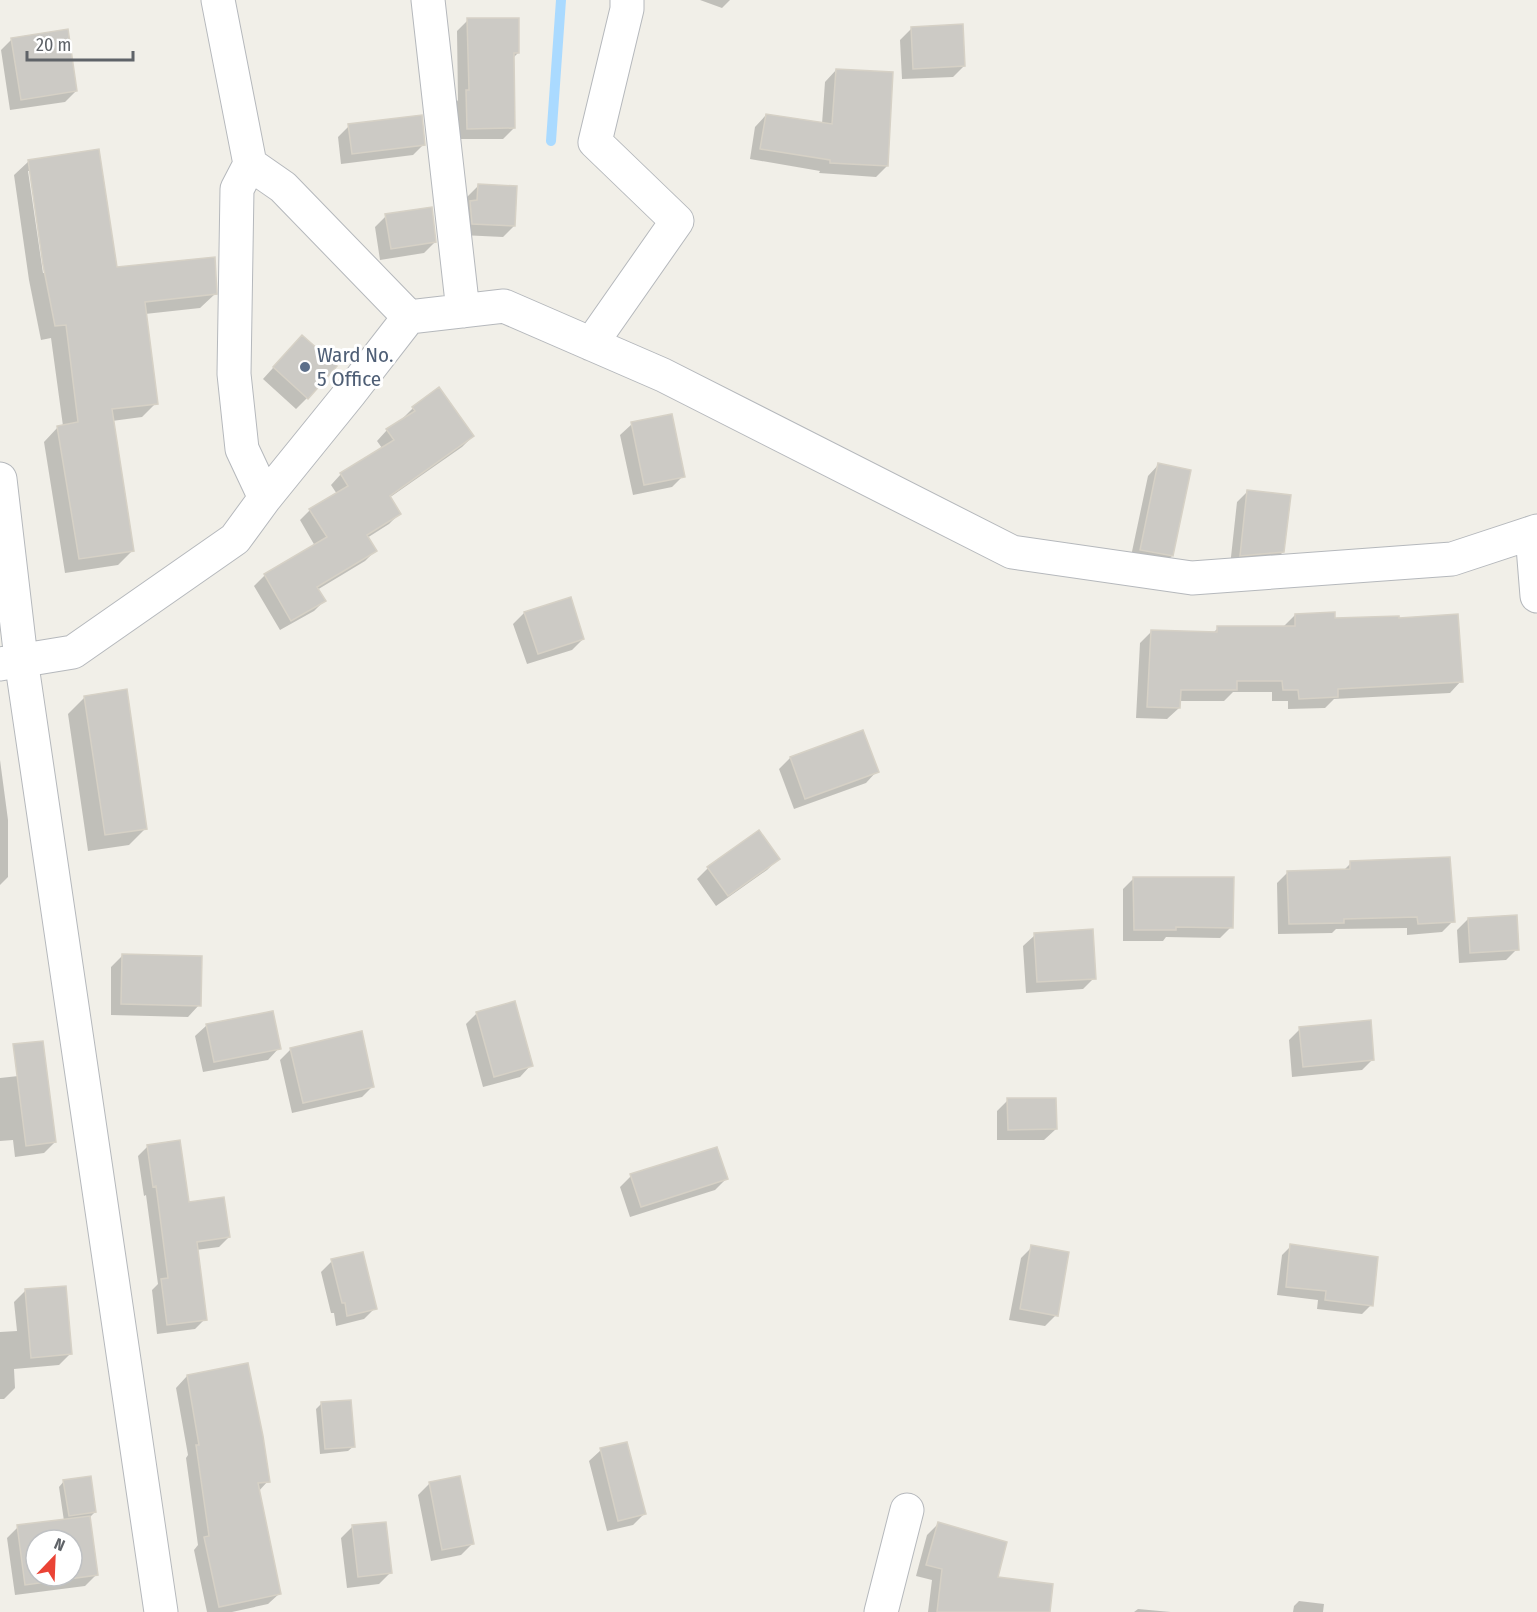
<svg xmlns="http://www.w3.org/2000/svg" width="1537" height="1612" font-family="'Fira Sans Condensed',sans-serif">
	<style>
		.shadow { fill: #0003; fill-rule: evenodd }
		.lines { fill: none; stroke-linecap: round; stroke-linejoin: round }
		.stream { stroke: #aadaff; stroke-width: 10 }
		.building { fill: #cccac5; stroke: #d6d1c6; stroke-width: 1.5; fill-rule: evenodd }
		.minor-casing { stroke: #b5b8bc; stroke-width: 35 }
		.minor { stroke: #fff; stroke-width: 33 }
		.service-dot { fill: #5c6f8a; stroke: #fff; stroke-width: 2 }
		.labels { text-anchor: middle; stroke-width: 6; stroke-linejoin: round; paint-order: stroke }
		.service-label { font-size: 21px; fill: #4e5e75; stroke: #fff; text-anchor: start }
	</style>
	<rect width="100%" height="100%" fill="#f1efe8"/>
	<path class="shadow" d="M 700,0 L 730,0 L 722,8 Z
		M 468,20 L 518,53 L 513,58 L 514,128 L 503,139 L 456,139 L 456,103 L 458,100 L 457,31 Z
		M 912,28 L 964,66 L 953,77 L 902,79 L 900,40 Z
		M 12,39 L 76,91 L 65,102 L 10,110 L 1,50 Z
		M 836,70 L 887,166 L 876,177 L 819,173 L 820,171 L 750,159 L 755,127 L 766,115 L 822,124 L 825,82 Z
		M 349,126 L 424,144 L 413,155 L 341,164 L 338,137 Z
		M 29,161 L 116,269 L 215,294 L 200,308 L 145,314 L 156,403 L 142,417 L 112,421 L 133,550 L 118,565 L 65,573 L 44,442 L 58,427 L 63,426 L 51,338 L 41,340 L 29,280 L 14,175 ZM 28,171 L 31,171 L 45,273 L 43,273 Z
		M 478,186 L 514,226 L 503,237 L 461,235 L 467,197 Z
		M 386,216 L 435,242 L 424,253 L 380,260 L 375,227 Z
		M 291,348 L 307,398 L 296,409 L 263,379 Z
		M 413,408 L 473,436 L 462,447 L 389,498 L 399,514 L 389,524 L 367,538 L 375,551 L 365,561 L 317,590 L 324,601 L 314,611 L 280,630 L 254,586 L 265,575 L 315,546 L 300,520 L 310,510 L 337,494 L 331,485 L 341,474 L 382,448 L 377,441 L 387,430 L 404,420 L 403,418 Z
		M 632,424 L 683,476 L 672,487 L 633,495 L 620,435 Z
		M 1159,464 L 1172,556 L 1161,567 L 1130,561 L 1148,476 Z
		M 1248,491 L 1283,552 L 1272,563 L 1230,566 L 1237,502 Z
		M 570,598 L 583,639 L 572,650 L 527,664 L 513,624 L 524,613 Z
		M 1295,615 L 1334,620 L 1461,681 L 1450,693 L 1334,699 L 1325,708 L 1288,709 L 1288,701 L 1272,701 L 1272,692 L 1233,692 L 1224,701 L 1179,701 L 1179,708 L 1167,719 L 1136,718 L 1140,643 L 1151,632 L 1212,634 L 1218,628 L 1284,626 Z
		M 85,697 L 146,828 L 129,845 L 88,851 L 68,714 Z
		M 862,732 L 877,771 L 866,783 L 794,809 L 779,769 L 790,758 Z
		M 0,760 L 8,820 L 8,877 L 0,885 Z
		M 778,859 L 767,870 L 716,906 L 697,879 L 708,868 Z
		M 1351,863 L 1453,921 L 1442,932 L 1407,935 L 1407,928 L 1336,929 L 1332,933 L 1278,934 L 1277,883 L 1288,872 L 1343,871 Z
		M 1134,878 L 1231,927 L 1220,938 L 1166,937 L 1163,941 L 1123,941 L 1123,889 Z
		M 1468,919 L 1517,949 L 1506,960 L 1459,963 L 1457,930 Z
		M 1035,935 L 1094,978 L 1083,989 L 1026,993 L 1023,946 Z
		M 123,955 L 199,1005 L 188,1017 L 111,1015 L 111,967 Z
		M 477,1013 L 531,1065 L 520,1077 L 483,1087 L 466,1024 Z
		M 207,1025 L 279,1048 L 268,1060 L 203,1072 L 195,1036 Z
		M 1300,1029 L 1373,1059 L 1362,1070 L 1292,1077 L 1289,1040 Z
		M 291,1049 L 373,1086 L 362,1097 L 292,1113 L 280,1060 Z
		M 46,1073 L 55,1142 L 44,1153 L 15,1157 L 13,1140 L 0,1141 L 0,1078 Z
		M 1008,1100 L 1056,1129 L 1044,1140 L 997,1140 L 997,1111 Z
		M 148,1146 L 188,1203 L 229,1237 L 219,1247 L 196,1250 L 205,1319 L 195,1329 L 157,1334 L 152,1290 L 158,1284 L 146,1195 L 144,1196 L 138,1156 Z
		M 631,1176 L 726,1179 L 715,1190 L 630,1217 L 620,1187 Z
		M 1291,1246 L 1371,1305 L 1362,1314 L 1317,1309 L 1318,1300 L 1277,1295 L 1282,1255 Z
		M 1032,1247 L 1056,1315 L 1045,1326 L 1009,1320 L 1021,1258 Z
		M 332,1261 L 375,1308 L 364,1319 L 336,1326 L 334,1313 L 331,1313 L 321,1272 Z
		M 26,1290 L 70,1354 L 59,1365 L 14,1369 L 15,1388 L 4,1399 L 0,1399 L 0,1332 L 17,1331 L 14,1302 Z
		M 187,1376 L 268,1481 L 258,1492 L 280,1593 L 268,1604 L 232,1612 L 207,1612 L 194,1550 L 198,1545 L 186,1458 L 188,1455 L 176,1388 Z
		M 321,1404 L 354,1446 L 348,1451 L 320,1454 L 316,1409 Z
		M 601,1450 L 644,1514 L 633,1525 L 607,1531 L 589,1461 Z
		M 64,1481 L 95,1512 L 90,1517 L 96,1575 L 85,1586 L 15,1595 L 7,1538 L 18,1527 L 64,1521 L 59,1487 ZM 36,1540 L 72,1540 L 72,1576 L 36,1576 Z
		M 429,1484 L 472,1544 L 461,1555 L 431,1561 L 418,1495 Z
		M 938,1524 L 996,1578 L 1048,1612 L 928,1612 L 932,1580 L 916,1576 L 927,1535 Z
		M 352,1527 L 390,1573 L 379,1584 L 347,1588 L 341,1538 Z
		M 1299,1601 L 1324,1604 L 1323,1612 L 1293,1612 L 1294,1606 Z
		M 1138,1609 L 1171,1612 L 1134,1612 Z"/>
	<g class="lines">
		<path class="stream" d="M 551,141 L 561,0"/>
	</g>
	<path class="building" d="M 467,18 L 519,18 L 519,53 L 514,53 L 515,128 L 467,129 L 466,90 L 469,90 Z
		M 963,24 L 965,66 L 913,69 L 911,27 Z
		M 68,29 L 77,91 L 21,100 L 11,38 Z
		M 836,69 L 893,72 L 888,166 L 830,163 L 830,160 L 760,149 L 766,114 L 832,124 Z
		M 422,115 L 425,145 L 352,154 L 348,124 Z
		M 99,149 L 117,267 L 215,257 L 217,294 L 145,302 L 158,404 L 112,409 L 134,551 L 79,559 L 57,426 L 78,422 L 66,325 L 55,326 L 43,265 L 28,160 Z
		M 478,184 L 517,186 L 515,226 L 472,224 L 470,201 L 477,200 Z
		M 432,207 L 436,242 L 391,249 L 385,214 Z
		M 302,335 L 337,366 L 308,399 L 273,367 Z
		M 439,387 L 474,436 L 390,496 L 401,514 L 367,535 L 377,551 L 317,587 L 326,601 L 291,621 L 264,574 L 327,537 L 309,509 L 348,486 L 340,473 L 394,440 L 386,429 L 415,411 L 412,407 Z
		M 672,414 L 685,477 L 644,485 L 631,422 Z
		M 1158,463 L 1191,470 L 1173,556 L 1140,550 Z
		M 1247,490 L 1291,495 L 1284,552 L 1240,556 Z
		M 571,597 L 584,639 L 538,654 L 524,612 Z
		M 1335,612 L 1335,618 L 1399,616 L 1399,618 L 1458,614 L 1463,682 L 1338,689 L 1338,697 L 1299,699 L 1298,690 L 1283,690 L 1282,681 L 1237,681 L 1237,690 L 1181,690 L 1180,708 L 1147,707 L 1151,630 L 1217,632 L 1217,626 L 1295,626 L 1295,614 Z
		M 127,689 L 147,829 L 105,835 L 84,696 Z
		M 863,730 L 879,772 L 805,799 L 790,757 Z
		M 759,830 L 780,859 L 728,896 L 707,867 Z
		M 1450,857 L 1455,922 L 1418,924 L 1417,917 L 1344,919 L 1344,923 L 1289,924 L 1287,871 L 1350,869 L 1350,861 Z
		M 1133,877 L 1234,877 L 1233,928 L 1176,927 L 1176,930 L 1134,930 Z
		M 1517,915 L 1519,950 L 1470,953 L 1468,918 Z
		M 1093,929 L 1096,979 L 1037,982 L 1034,933 Z
		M 122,954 L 202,956 L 201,1006 L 121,1004 Z
		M 515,1001 L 533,1066 L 494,1077 L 476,1012 Z
		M 273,1011 L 281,1049 L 214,1062 L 206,1024 Z
		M 1371,1020 L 1374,1060 L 1303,1067 L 1299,1027 Z
		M 362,1031 L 374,1087 L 303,1103 L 290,1048 Z
		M 43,1041 L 56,1142 L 26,1146 L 13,1044 Z
		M 1007,1098 L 1056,1098 L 1057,1129 L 1008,1130 Z
		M 180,1140 L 189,1202 L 224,1197 L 230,1237 L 197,1242 L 207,1320 L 167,1325 L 161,1279 L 168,1278 L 156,1186 L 153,1187 L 147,1145 Z
		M 717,1147 L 728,1179 L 641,1207 L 630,1174 Z
		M 1290,1244 L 1378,1257 L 1373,1306 L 1325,1300 L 1326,1291 L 1286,1287 Z
		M 1031,1245 L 1069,1252 L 1058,1316 L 1020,1309 Z
		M 363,1252 L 377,1309 L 347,1316 L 345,1303 L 342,1303 L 331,1259 Z
		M 66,1286 L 72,1354 L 31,1358 L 25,1289 Z
		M 248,1363 L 263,1436 L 270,1482 L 258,1483 L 281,1594 L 219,1607 L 204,1537 L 209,1536 L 196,1445 L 199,1445 L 187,1375 Z
		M 351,1400 L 355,1447 L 325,1449 L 321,1402 Z
		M 627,1442 L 646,1514 L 618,1521 L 600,1448 Z
		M 91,1476 L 96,1512 L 69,1516 L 63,1480 Z
		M 460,1476 L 474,1544 L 442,1550 L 429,1482 Z
		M 90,1516 L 98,1575 L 25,1585 L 17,1525 ZM 36,1540 L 72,1540 L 72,1576 L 36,1576 Z
		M 386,1522 L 392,1573 L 358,1577 L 352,1525 Z
		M 938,1522 L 1007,1542 L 998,1577 L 1053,1584 L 1050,1612 L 937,1612 L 942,1569 L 926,1565 Z"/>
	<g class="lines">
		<g class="minor-casing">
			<path id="minor" d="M 218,0 L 250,164 L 237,189 L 234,374 L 242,449 L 265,498
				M 428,0 L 463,311
				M 250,164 L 283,187 L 409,317
				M 591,344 L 677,221 L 595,142 L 627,9 L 627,0
				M 0,479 L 21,659 L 161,1612
				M 1532,534 L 1537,596
				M 0,664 L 73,652 L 235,539 L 265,498 L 350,393 L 409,317 L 504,306 L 663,375 L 1012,552 L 1192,578 L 1452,559 L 1537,531
				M 881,1612 L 907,1510"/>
		</g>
		<use href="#minor" class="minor"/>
	</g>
	<circle class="service-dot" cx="305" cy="367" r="6"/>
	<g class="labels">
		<g class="service-label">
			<text x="317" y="362">Ward No.<tspan x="317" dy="24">5 Office</tspan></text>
		</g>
	</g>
	<g transform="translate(54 1558) rotate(23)"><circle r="28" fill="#ffffff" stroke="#bfc1c3" stroke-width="1.5"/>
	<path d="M0-4.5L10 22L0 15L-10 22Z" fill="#ea4335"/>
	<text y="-9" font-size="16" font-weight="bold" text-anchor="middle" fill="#5f6368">N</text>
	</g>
	<path d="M27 51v9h106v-9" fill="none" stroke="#5f6368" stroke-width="3"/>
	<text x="36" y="51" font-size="18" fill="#5f6368" stroke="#ffffff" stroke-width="4.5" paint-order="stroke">20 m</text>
</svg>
